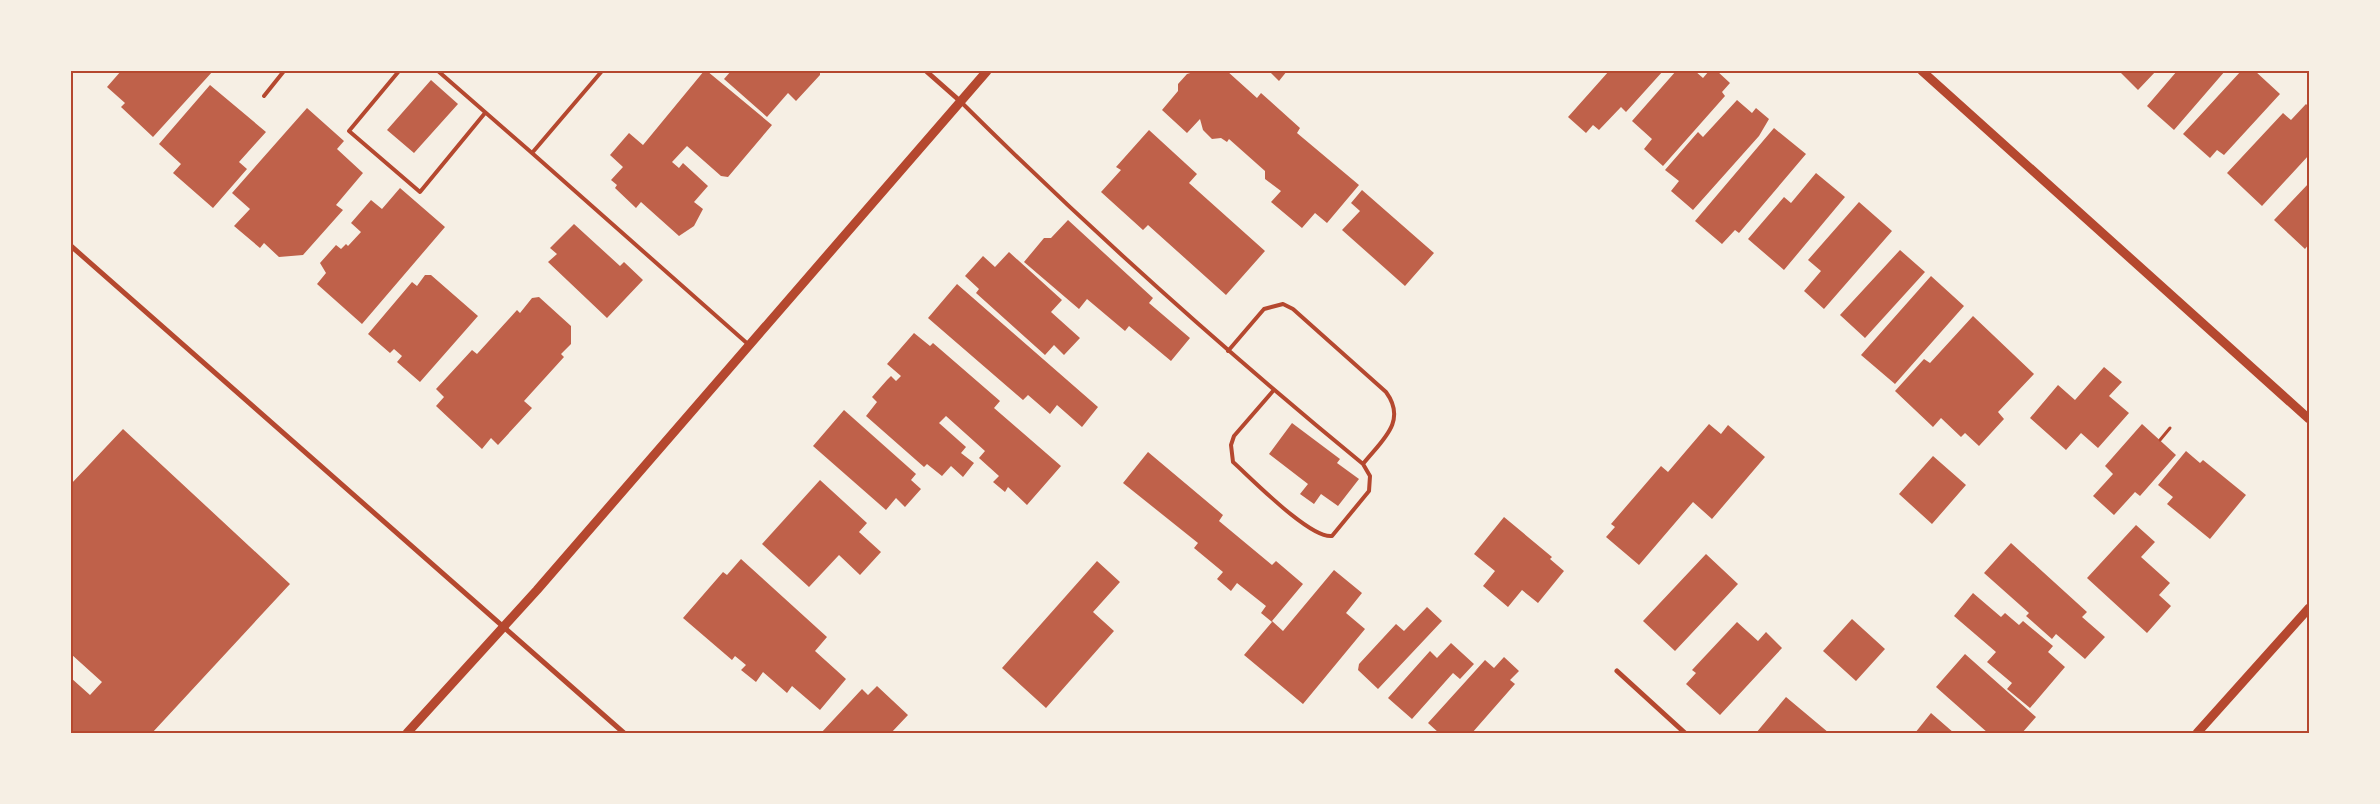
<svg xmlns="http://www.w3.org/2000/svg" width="2380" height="804" font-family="Signika,sans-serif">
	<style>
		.building { fill: #bf614a }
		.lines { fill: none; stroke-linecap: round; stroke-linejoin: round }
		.path { stroke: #b5482f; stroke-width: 3 }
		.service { stroke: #b5482f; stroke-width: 4 }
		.minor { stroke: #b5482f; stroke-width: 5 }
		.tertiary { stroke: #b5482f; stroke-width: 9 }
		.neatline { fill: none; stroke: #b5482f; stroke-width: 2 }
	</style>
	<rect width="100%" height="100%" fill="#f6efe4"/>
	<path class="building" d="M 121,71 L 213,71 L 153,137 L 121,107 L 125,103 L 107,87 Z
		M 704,71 L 707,71 L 772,125 L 728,177 L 721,176 L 687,146 L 672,162 L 679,168 L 683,163 L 708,186 L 694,202 L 703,209 L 694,226 L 679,236 L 641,202 L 636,208 L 615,188 L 617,185 L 611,180 L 623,167 L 610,155 L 629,133 L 643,145 Z
		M 731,71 L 820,71 L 820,75 L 796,101 L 788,93 L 767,117 L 724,79 Z
		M 1197,71 L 1227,71 L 1257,98 L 1261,93 L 1300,128 L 1297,133 L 1359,185 L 1327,223 L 1315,213 L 1302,228 L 1271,202 L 1281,191 L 1265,179 L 1265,171 L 1229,139 L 1227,142 L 1221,138 L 1212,139 L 1203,130 L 1200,119 L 1187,133 L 1162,110 L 1178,91 L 1178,84 L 1187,74 Z
		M 1269,71 L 1287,71 L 1279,81 Z
		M 1609,71 L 1663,71 L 1626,112 L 1621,107 L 1599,130 L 1593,125 L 1586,133 L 1568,117 Z
		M 1676,71 L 1695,71 L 1703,78 L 1709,71 L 1717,71 L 1730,83 L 1722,92 L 1725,96 L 1663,166 L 1644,149 L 1652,139 L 1632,121 Z
		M 2119,71 L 2156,71 L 2138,90 Z
		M 2177,71 L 2225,71 L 2174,130 L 2147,106 Z
		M 2241,71 L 2255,71 L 2280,94 L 2224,155 L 2217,150 L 2210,158 L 2183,134 Z
		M 431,80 L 458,104 L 414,153 L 387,130 Z
		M 210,85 L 266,132 L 239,162 L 247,169 L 213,208 L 173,173 L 181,164 L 159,144 Z
		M 1737,100 L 1752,113 L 1756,108 L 1769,119 L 1759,136 L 1693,210 L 1671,191 L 1679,181 L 1665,170 L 1698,132 L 1703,137 Z
		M 2306,104 L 2309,107 L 2309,155 L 2262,206 L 2227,173 L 2283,113 L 2291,120 Z
		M 307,108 L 344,141 L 337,149 L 363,173 L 336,205 L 343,210 L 303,255 L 279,257 L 264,243 L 260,248 L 234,226 L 250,209 L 232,193 Z
		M 1774,128 L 1806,154 L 1739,233 L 1735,230 L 1722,244 L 1695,221 Z
		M 1149,130 L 1197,174 L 1189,183 L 1265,251 L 1226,295 L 1148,225 L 1143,230 L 1101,192 L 1121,170 L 1116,167 Z
		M 1816,173 L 1845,197 L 1784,270 L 1748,239 L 1784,197 L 1791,203 Z
		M 2309,183 L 2309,244 L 2305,249 L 2274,220 Z
		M 400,188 L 445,227 L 362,324 L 317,284 L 326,273 L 320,263 L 336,245 L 341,249 L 346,244 L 348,246 L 361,232 L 351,223 L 371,200 L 382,209 Z
		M 1362,190 L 1434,253 L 1405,286 L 1342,230 L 1360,211 L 1351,203 Z
		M 1859,202 L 1892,231 L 1824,309 L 1804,291 L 1821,271 L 1808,260 Z
		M 1068,220 L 1153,298 L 1149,303 L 1190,338 L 1171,361 L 1129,326 L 1125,331 L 1087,299 L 1079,309 L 1024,262 L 1044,238 L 1051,238 Z
		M 574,224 L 620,266 L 624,262 L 643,280 L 607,318 L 548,262 L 557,254 L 550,248 Z
		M 1900,250 L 1925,272 L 1865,338 L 1840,315 Z
		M 1009,252 L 1062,300 L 1051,312 L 1080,338 L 1064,355 L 1054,345 L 1045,355 L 976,293 L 979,289 L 965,276 L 983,256 L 995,267 Z
		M 425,275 L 431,275 L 478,316 L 420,382 L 397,362 L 402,356 L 394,349 L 390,353 L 368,334 L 412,282 L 417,286 Z
		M 1931,276 L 1964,306 L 1895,384 L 1861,355 Z
		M 957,284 L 1098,407 L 1082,427 L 1057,405 L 1050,414 L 1028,395 L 1023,400 L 928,318 Z
		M 539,297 L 571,326 L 571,344 L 561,354 L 564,357 L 524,401 L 532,408 L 498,445 L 491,438 L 482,449 L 436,406 L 444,397 L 436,389 L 472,350 L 477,354 L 517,310 L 520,313 L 532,298 Z
		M 1973,316 L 2034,374 L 1998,412 L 2004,419 L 1979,446 L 1965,433 L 1961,437 L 1941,418 L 1933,427 L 1895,391 L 1924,359 L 1930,363 Z
		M 914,333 L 930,346 L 933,343 L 1000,401 L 994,408 L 1061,466 L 1027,505 L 1008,487 L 1005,492 L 993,482 L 999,476 L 979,458 L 985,451 L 946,416 L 939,423 L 966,447 L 961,453 L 974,463 L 963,477 L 951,466 L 942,476 L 927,464 L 924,467 L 866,416 L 877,402 L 872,397 L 887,380 L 891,376 L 896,381 L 901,376 L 887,364 Z
		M 2104,367 L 2122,382 L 2109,396 L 2129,413 L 2098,448 L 2081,433 L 2066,450 L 2030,418 L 2058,385 L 2075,400 Z
		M 844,410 L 916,474 L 911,480 L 921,489 L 905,507 L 896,498 L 886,510 L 813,446 Z
		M 1292,423 L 1340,459 L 1337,463 L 1359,479 L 1338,506 L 1321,494 L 1314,504 L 1300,494 L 1308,484 L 1269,454 Z
		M 1709,424 L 1721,434 L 1728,425 L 1765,457 L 1712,519 L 1693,502 L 1639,565 L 1606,537 L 1615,527 L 1611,524 L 1661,466 L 1668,472 Z
		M 2142,424 L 2176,455 L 2140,496 L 2135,492 L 2114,515 L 2093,496 L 2113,474 L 2105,466 Z
		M 123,429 L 290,584 L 152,733 L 71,733 L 71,678 L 90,695 L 102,682 L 71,654 L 71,484 Z
		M 2186,451 L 2200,463 L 2203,460 L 2246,495 L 2210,539 L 2167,504 L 2173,497 L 2158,485 Z
		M 1148,452 L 1223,515 L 1219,521 L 1272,565 L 1276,561 L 1303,584 L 1272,621 L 1283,631 L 1334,570 L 1362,593 L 1346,613 L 1365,629 L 1303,704 L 1244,655 L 1272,622 L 1261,613 L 1266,606 L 1237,583 L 1231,591 L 1217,579 L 1223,572 L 1194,548 L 1198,543 L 1123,483 Z
		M 1933,456 L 1966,485 L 1932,524 L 1899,494 Z
		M 820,480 L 867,523 L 859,532 L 881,552 L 860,575 L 839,555 L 809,587 L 762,544 Z
		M 1504,517 L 1552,557 L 1550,559 L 1564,571 L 1538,603 L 1522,590 L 1508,607 L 1483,586 L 1495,571 L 1474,554 Z
		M 2136,525 L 2155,542 L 2141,557 L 2170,583 L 2159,595 L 2171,606 L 2147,633 L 2087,578 Z
		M 2011,543 L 2087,612 L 2082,617 L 2105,637 L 2085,659 L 2056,634 L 2052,639 L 2026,616 L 2029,613 L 1984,573 Z
		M 1706,554 L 1738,584 L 1675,651 L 1643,621 Z
		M 741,559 L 827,637 L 815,651 L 846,679 L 820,710 L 792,686 L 787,693 L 763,672 L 756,682 L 741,670 L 746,665 L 735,656 L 732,660 L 683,618 L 723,572 L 727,575 Z
		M 1097,561 L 1120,582 L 1093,612 L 1114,631 L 1046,708 L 1002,668 Z
		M 1973,593 L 2001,617 L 2005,613 L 2019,625 L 2023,621 L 2053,646 L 2048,652 L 2065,667 L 2030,708 L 2007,689 L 2012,683 L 1987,662 L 1996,652 L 1954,616 Z
		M 1427,607 L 1442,621 L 1378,689 L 1358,670 L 1359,664 L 1396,624 L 1404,631 Z
		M 1852,619 L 1885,649 L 1856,681 L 1823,651 Z
		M 1737,622 L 1758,641 L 1766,632 L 1782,648 L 1720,715 L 1686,684 L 1696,673 L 1692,670 Z
		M 1451,643 L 1474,664 L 1460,679 L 1453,673 L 1412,719 L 1388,698 L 1430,651 L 1437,658 Z
		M 1965,654 L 2036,717 L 2022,733 L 1988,733 L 1936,687 Z
		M 1504,657 L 1519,671 L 1510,680 L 1515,684 L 1472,733 L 1439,733 L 1428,723 L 1485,660 L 1494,668 Z
		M 877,686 L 908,715 L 891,733 L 821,733 L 862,689 L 868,695 Z
		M 1786,697 L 1829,733 L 1756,733 Z
		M 1931,713 L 1954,733 L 1915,733 Z"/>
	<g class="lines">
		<path class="path" d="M 2160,440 L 2170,428"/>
		<path class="service" d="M 399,71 L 349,131 L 420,192 L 485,113
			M 438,71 L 532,153
			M 602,71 L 532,153 L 749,345
			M 264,96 L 284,71
			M 960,101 C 1089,229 1223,349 1363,464 L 1370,476 L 1369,491 L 1332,536 C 1310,539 1251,478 1233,462 L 1231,445 L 1234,436 L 1273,391
			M 1228,351 L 1264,309 L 1283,304 L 1293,309 L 1386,392 C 1408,422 1381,441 1363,464"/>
		<path class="minor" d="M 926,71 L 960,101
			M 71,246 L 624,733
			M 1617,671 L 1685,733"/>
		<path class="tertiary" d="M 1922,71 L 2309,419
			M 407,733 L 537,590 L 987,71
			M 2197,733 L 2309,608"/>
	</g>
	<rect width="2380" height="804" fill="none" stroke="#f6efe4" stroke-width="145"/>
	<rect x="72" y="72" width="2236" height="660" class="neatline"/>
</svg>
